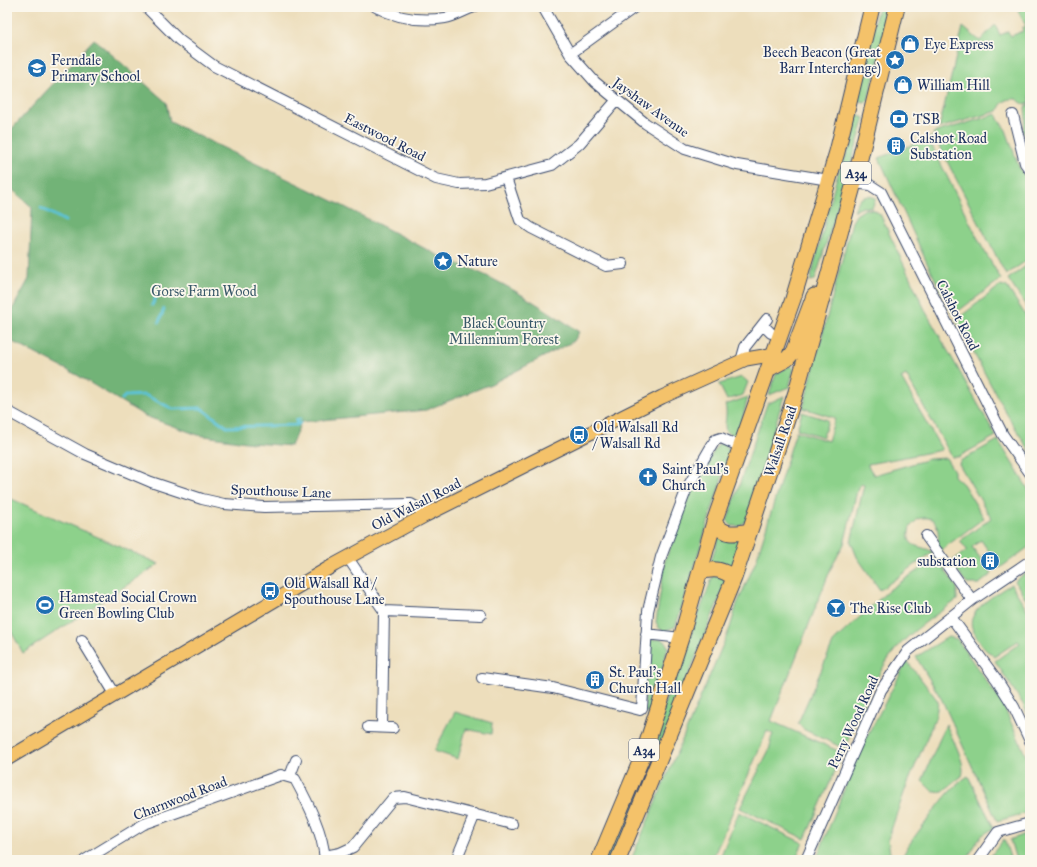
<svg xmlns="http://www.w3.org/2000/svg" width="1037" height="867" font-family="'IM FELL Great Primer',serif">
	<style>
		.green { fill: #8dd18b; stroke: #548074 }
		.forest { fill: #72b377; stroke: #46716a }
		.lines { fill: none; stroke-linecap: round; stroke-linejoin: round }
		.stream { stroke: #5bc3d8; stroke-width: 3 }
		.minor-casing { stroke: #3a496c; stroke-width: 12 }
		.major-casing { stroke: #3a496c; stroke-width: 15 }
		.highway-casing { stroke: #3a496c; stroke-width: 17 }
		.minor { stroke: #fff; stroke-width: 10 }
		.major { stroke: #f4c26a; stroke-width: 13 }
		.highway { stroke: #f4c26a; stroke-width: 15 }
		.labels { text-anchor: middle; stroke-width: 3.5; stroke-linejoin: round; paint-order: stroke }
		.shield { fill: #fbf7ec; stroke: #5e6b89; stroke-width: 1 }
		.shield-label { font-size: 13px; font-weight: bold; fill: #1b2f5e }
		.poi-label { font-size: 14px; fill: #1b2f5e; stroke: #fbf7ec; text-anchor: start }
		.street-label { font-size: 14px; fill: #1b2f5e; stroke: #fbf7ec }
		.park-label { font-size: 14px; fill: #385869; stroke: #fbf7ec }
	</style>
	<rect width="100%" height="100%" fill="#fbf7ec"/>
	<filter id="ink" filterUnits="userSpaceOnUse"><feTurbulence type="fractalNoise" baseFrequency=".025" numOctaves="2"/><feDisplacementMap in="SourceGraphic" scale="8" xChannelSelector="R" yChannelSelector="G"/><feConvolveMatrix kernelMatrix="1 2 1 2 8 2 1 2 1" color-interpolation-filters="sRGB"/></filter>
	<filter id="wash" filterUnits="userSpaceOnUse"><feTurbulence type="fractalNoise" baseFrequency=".012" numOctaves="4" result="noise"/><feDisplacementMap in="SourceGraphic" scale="16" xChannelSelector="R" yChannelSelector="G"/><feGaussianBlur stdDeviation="0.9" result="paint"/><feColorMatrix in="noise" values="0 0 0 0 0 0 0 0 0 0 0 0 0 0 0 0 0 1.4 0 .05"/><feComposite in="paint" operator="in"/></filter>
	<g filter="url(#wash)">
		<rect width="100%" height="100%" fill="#eddebc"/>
		<path class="green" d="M 878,7 L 892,7 L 868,101 L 864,102 L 857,100 Z
			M 1024,7 L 1030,7 L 1030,103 L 1025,105 L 1016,99 C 1007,98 1001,102 998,111 L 939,128 L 963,27 L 980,41 L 994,26 L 996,26 L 1000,35 L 1008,32 L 1011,36 L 1023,31 L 1022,28 L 1026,26 L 1018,11 Z
			M 1030,105 L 1030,153 L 1023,130 L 1026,118 L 1025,107 Z
			M 997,114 L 998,119 L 1006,130 L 1019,167 L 1030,185 L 1030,258 L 1006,275 L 937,142 L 931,144 L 982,247 L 1001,279 L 953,315 L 927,263 L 879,158 L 934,136 L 933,133 Z
			M 856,115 L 865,118 L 815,280 L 810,281 L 837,176 L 851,144 Z
			M 869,196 L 876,198 L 872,208 L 863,207 L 854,211 C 857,202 859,197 869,196 Z
			M 865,209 L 874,210 L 880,214 L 927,314 L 996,436 L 958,457 L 952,457 L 906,375 L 901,378 L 942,450 L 868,464 L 868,466 L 874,475 L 929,459 L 946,458 L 954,471 L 954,476 L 963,484 L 984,518 L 941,550 L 938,546 C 939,531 939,513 918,519 L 910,527 C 904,550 920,544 933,552 L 880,590 L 857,557 L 851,542 L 864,485 L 862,484 L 858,487 L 844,544 L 831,568 L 771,721 L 843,753 L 805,839 L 740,808 L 769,750 L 771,742 L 770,741 L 773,734 L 767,731 L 712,860 L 631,860 L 730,628 L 737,604 L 756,561 L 796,431 L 828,441 L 835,418 L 803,408 L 852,222 L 856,215 Z
			M 1030,263 L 1030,312 L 1008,279 Z
			M 1001,285 L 1007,287 L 1030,322 L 1030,452 L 1005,411 L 956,320 Z
			M 790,366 L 794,369 L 789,387 L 769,395 L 776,374 Z
			M 742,377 L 748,382 L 743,395 L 727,400 L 719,384 Z
			M 784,396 L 746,521 L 739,526 L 732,526 L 727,521 L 767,404 Z
			M 748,397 L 738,435 C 716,435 730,418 725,405 Z
			M 802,412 L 828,420 L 823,437 L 797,429 Z
			M 998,440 L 1030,492 L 1030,546 L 1000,568 L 981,540 L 972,547 L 992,574 L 979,584 L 967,584 L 951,562 L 967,550 L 960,541 L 991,518 L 959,464 L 960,461 Z
			M 721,443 L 724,443 L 730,452 L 678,619 L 675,627 L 664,631 L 659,628 L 656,622 L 665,561 L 692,488 L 717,446 Z
			M 7,497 L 159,564 L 23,653 L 7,624 Z
			M 720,533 L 741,536 L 733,566 L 730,567 L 725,563 L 712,563 L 711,561 Z
			M 936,558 L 957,587 L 957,600 C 936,615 912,630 895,650 C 876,674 855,720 845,749 L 803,729 L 798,723 L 834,641 L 889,590 Z
			M 1030,570 L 1030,606 L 1015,581 Z
			M 713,576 L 728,577 L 614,860 L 605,860 Z
			M 1011,584 L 1030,614 L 1030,719 L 1023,704 L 995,661 L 1020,643 L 1018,641 L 994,657 C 992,653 990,653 987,651 C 982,647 976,636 973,630 C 963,612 998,593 1011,584 Z
			M 948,637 L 957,639 L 1003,705 L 1019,740 L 1030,766 L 1030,812 L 997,821 L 942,700 L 916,657 Z
			M 659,639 L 665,641 L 668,647 L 651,712 L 644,712 L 649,640 Z
			M 907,661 L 938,701 L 936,716 L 905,790 L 888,839 L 891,860 L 816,860 L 860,750 Z
			M 455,712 L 492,723 L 491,734 L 466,729 L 458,759 L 434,751 Z
			M 946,724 C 951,737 967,763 962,776 L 943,791 L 933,792 L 922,781 Z
			M 968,776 L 994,828 L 981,836 L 966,860 L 901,860 C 909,841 922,828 934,811 C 945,797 953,786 968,776 Z
			M 739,812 L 803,843 L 795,860 L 719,860 Z
			M 1030,832 L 1030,860 L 1016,860 L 1010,840 Z
			M 1004,839 L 1011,860 L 988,860 L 990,857 Z"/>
		<path class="forest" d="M 94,39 L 166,102 L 170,122 L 339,204 L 447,260 C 492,274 540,305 579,332 L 574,341 L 491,384 L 426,410 L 301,422 L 291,446 L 253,443 L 198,435 L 145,416 L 77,375 L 7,339 L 7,319 L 29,279 L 32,207 L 7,185 L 7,134 Z"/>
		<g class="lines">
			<path class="stream" d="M 41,208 L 65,221
				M 152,305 L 156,297
				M 159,322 L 164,309
				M 122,399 L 125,396 L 145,395 L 173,409 L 201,408 L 227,427 L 297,425 L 300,423
				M 297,425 L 296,420 L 300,419"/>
		</g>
	</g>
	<g filter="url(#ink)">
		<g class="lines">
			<g class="minor-casing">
				<path id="minor" d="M 146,7 L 179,40 L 214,66 L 436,179 L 459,184 L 485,183 L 552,165 L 579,144 L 616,101
					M 376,7 C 397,18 421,22 445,18 C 454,17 465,10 474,7
					M 543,7 L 570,54 L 595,82 L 645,123 L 685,149 L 737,165 L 829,180
					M 570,54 L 635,7
					M 1013,115 L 1025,163 L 1030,170
					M 506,178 L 520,220 L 531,228 L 606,266 L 623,264
					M 854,183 L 870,185 L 881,192 L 1003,435 L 1030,473
					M 763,325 L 771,333
					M 741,361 L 745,347 L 767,319
					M 7,411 L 85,454 L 151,482 L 202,499 L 224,504 L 264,507 L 411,504 L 418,508 L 426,515
					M 926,536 L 972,600
					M 348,558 L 384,611 L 382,727
					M 384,611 L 481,615
					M 951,617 L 997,680 L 1014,707 L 1030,741
					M 646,634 L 681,638
					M 82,640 L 115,694
					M 482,678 L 553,688 L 640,710 L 642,708 L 648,611 L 661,557 L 687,488 L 715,440 L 721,438 L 741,447
					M 368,727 L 393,728
					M 290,776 L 296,760
					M 325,856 L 340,853 L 353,847 L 393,798 L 405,797 L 512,824
					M 85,860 L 144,824 L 281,775 L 295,779 C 308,803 323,832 325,860
					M 456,860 L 475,814
					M 806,860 L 881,690 L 908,651 L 972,600 L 1030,561
					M 978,860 L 998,832 L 1030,823"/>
			</g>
			<g class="major-casing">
				<path id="major" d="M 7,759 L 334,565 L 426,515 L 662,397 L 746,359 L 775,354"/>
			</g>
			<g class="highway-casing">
				<path id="highway" d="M 770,368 L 787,359 L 793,352 L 814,296
					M 714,522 C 723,536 735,534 749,531
					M 700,572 C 715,568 722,569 734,578
					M 599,860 L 643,755 L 681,638 L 714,522 L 793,299 L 837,152 L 872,7
					M 618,860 L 734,578 L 783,432 L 796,392 L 854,183 L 897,7"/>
			</g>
			<use href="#minor" class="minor"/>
			<use href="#major" class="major"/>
			<use href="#highway" class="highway"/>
		</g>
	</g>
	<defs>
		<g id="shop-disc" transform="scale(1)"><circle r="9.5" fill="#1f6fb2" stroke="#fbf7ec"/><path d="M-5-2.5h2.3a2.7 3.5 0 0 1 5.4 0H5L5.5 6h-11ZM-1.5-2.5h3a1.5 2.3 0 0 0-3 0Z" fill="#fff"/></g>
		<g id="sight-disc" transform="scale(1)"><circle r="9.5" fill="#1f6fb2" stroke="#fbf7ec"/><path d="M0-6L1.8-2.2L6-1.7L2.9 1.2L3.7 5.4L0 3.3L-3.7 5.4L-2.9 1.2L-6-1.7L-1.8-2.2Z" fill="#fff"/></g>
		<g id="school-disc" transform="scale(1)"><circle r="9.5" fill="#1f6fb2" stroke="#fbf7ec"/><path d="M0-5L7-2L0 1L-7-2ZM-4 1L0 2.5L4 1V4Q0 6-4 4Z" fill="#fff"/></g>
		<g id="bank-disc" transform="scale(1)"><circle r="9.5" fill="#1f6fb2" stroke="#fbf7ec"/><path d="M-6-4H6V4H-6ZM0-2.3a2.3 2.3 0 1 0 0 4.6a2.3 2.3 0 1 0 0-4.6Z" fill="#fff"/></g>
		<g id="building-disc" transform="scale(1)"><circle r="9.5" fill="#1f6fb2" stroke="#fbf7ec"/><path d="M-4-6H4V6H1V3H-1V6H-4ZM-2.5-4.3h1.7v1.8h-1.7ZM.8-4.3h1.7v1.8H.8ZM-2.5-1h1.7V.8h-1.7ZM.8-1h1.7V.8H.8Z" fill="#fff"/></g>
		<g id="bus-disc" transform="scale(1)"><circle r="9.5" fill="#1f6fb2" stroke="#fbf7ec"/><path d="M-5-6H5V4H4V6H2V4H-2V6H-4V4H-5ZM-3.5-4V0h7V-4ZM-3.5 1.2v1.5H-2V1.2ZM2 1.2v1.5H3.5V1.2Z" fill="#fff"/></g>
		<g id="church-disc" transform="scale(1)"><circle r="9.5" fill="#1f6fb2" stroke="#fbf7ec"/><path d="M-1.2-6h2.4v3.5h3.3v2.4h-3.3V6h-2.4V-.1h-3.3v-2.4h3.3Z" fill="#fff"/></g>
		<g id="stadium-disc" transform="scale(1)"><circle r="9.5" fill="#1f6fb2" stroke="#fbf7ec"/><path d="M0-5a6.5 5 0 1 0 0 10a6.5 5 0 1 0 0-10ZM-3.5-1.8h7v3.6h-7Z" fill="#fff"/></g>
		<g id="bar-disc" transform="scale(1)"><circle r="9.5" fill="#1f6fb2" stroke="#fbf7ec"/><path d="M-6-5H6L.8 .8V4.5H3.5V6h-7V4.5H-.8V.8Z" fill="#fff"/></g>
	</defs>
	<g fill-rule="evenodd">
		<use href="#shop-disc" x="910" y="44"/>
		<use href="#sight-disc" x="895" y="60"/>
		<use href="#school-disc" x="37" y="68"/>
		<use href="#shop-disc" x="903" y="85"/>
		<use href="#bank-disc" x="899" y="119"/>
		<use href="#building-disc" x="896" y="146"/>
		<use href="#sight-disc" x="443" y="261"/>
		<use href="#bus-disc" x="579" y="435"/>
		<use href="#church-disc" x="648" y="477"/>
		<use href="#building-disc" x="990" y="561"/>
		<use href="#bus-disc" x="270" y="591"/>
		<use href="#stadium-disc" x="45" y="605"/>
		<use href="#bar-disc" x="836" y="608"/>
		<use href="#building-disc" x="595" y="680"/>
	</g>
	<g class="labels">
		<g class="shield">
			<rect x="841" y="162" width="30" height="22" rx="3"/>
			<rect x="629" y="739" width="30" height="22" rx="3"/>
		</g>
		<g class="shield-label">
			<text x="856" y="178">A34</text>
			<text x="644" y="755">A34</text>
		</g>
		<g class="poi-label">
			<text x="924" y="49">Eye Express</text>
			<text x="881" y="57" text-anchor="end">Beech Beacon (Great<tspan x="881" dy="16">Barr Interchange)</tspan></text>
			<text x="51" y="65">Ferndale<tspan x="51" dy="16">Primary School</tspan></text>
			<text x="917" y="90">William Hill</text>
			<text x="913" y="124">TSB</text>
			<text x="910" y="143">Calshot Road<tspan x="910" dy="16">Substation</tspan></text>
			<text x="457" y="266">Nature</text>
			<text x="593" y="432">Old Walsall Rd<tspan x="593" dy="16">/ Walsall Rd</tspan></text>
			<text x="662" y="474">Saint Paul's<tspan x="662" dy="16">Church</tspan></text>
			<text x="976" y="566" text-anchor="end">substation</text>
			<text x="284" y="588">Old Walsall Rd /<tspan x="284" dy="16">Spouthouse Lane</tspan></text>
			<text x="59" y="602">Hamstead Social Crown<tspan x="59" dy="16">Green Bowling Club</tspan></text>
			<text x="850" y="613">The Rise Club</text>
			<text x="609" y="677">St. Paul's<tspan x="609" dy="16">Church Hall</tspan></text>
		</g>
		<g class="street-label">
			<text transform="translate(651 107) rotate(36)" y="5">Jayshaw Avenue</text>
			<text transform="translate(385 137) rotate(27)" y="5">Eastwood Road</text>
			<text transform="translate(958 315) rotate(63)" y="5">Calshot Road</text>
			<text transform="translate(780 441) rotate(-71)" y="5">Walsall Road</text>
			<text transform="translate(281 491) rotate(2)" y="5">Spouthouse Lane</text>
			<text transform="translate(416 504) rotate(-27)" y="5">Old Walsall Road</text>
			<text transform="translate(853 722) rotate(-65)" y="5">Perry Wood Road</text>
			<text transform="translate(180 798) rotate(-21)" y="5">Charnwood Road</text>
		</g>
		<g class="park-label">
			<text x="204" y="296">Gorse Farm Wood</text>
			<text x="504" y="328">Black Country<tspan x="504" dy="16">Millennium Forest</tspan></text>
		</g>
	</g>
	<rect width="1037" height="867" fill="none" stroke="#fbf7ec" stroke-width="24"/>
</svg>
